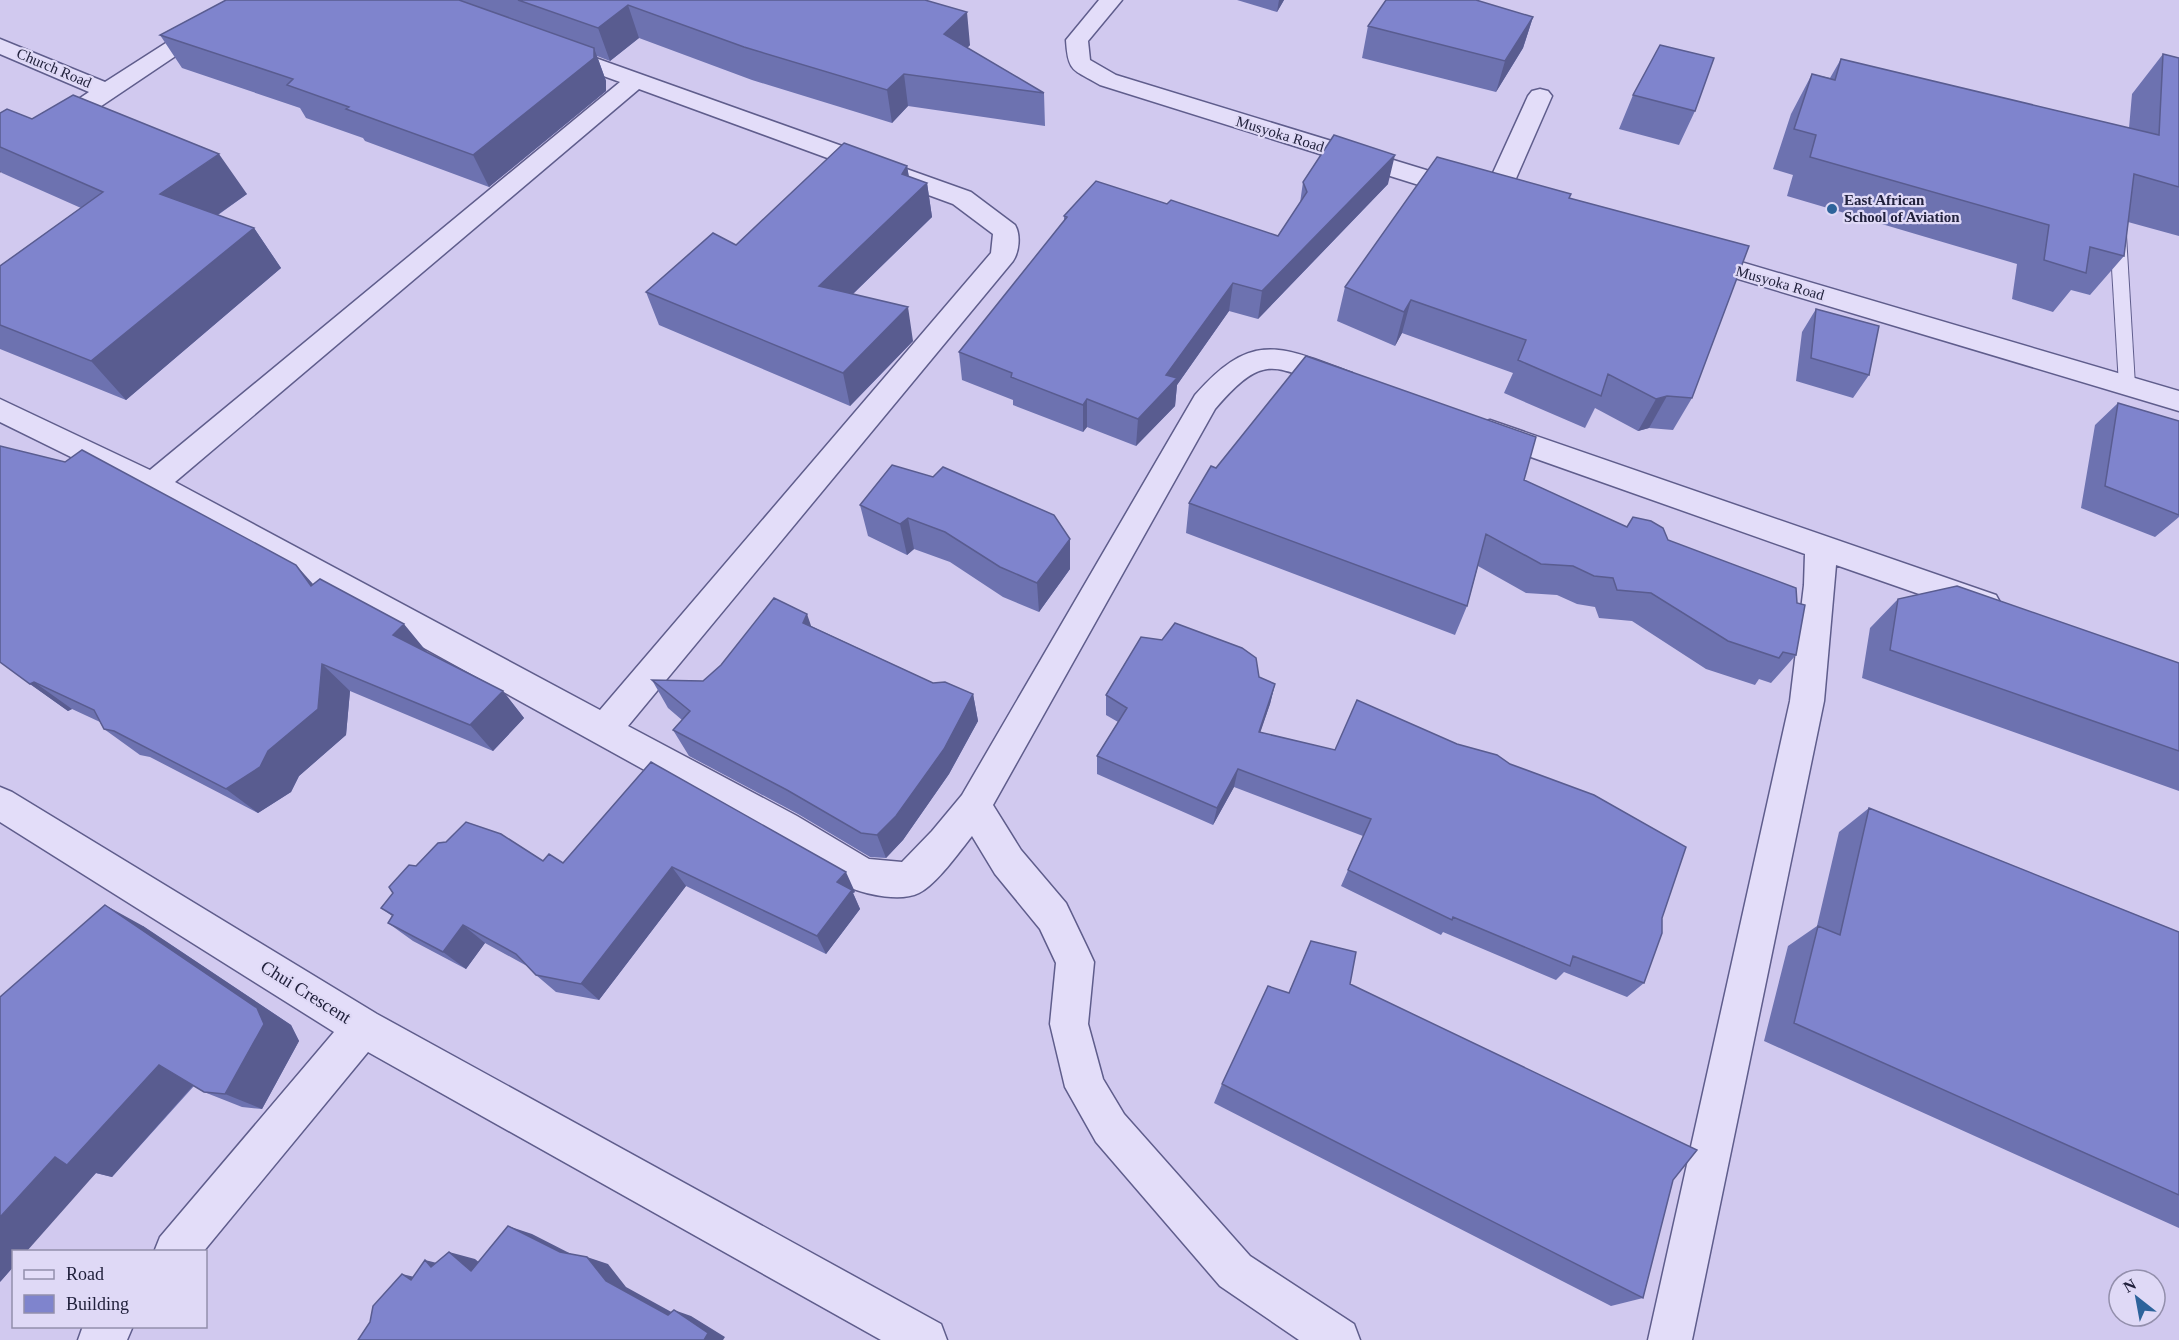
<svg xmlns="http://www.w3.org/2000/svg" width="2179" height="1340" font-family="Georgia,serif">
	<style>
		.lines { fill: none; stroke-linecap: round; stroke-linejoin: round }
		.service-casing { stroke: #5f5d8c; stroke-width: 2 }
		.minor-casing { stroke: #5f5d8c; stroke-width: 3 }
		.service { fill: #e3ddf9; fill-rule: evenodd }
		.minor { fill: #e3ddf9; fill-rule: evenodd }
		.wall { fill: #6d72b0 }
		.shaded-wall { fill: #595c90 }
		.building { fill: #7f84cd; stroke: #595c90; stroke-width: 1.5 }
		.poi-dot { fill: #2d639b; stroke: #dfd9f6; stroke-width: 2 }
		.labels { text-anchor: middle; stroke-width: 4.5; stroke-linejoin: round; paint-order: stroke }
		.far-street-label { font-size: 15px; fill: #21213c; stroke: #dfd9f6 }
		.far-poi-label { font-size: 15px; font-weight: bold; fill: #21213c; stroke: #dfd9f6; text-anchor: start }
		.street-label { font-size: 18px; fill: #21213c; stroke: #dfd9f6 }
	</style>
	<rect width="100%" height="100%" fill="#d1c9ef"/>
	<g class="lines">
		<g class="service-casing">
			<path id="service" d="M 2118,230 L 2126,235 L 2135,385 L 2127,391 L 2119,385 L 2110,235 Z"/>
		</g>
		<g class="minor-casing">
			<path id="minor" d="M 233,0 L 259,0 L 9,168 L 0,171 L 0,152 L 89,92 L 0,54 L 0,39 L 105,82 Z
				M 1099,0 L 1122,0 L 1088,41 L 1090,60 L 1116,75 L 1475,185 L 1478,191 L 1475,197 L 1466,199 L 1457,197 L 1100,85 C 1073,69 1068,73 1066,40 Z
				M 559,45 L 971,192 L 1015,225 C 1021,235 1019,252 1013,261 L 628,726 L 797,816 L 869,859 L 902,862 L 932,831 L 962,795 L 1195,395 C 1252,330 1280,346 1352,373 L 1356,380 L 1352,387 L 1342,390 C 1275,370 1268,347 1215,409 L 993,805 L 1021,850 L 1066,903 L 1088,949 L 1094,962 L 1088,1024 L 1103,1079 L 1124,1114 L 1250,1256 L 1354,1324 L 1360,1340 L 1299,1340 L 1220,1286 L 1096,1142 L 1065,1087 L 1050,1024 L 1056,963 L 1040,929 L 995,874 L 972,836 C 960,851 936,885 919,893 C 901,902 869,895 851,888 L 771,840 L 142,492 L 0,422 L 0,399 L 150,470 L 620,82 L 551,57 L 548,52 L 551,47 ZM 639,89 L 953,204 L 993,234 L 991,253 L 600,710 L 175,482 Z
				M 1540,89 L 1548,91 L 1552,96 L 1507,199 L 1503,205 L 1494,207 L 1485,205 L 1481,199 L 1528,96 L 1532,91 Z
				M 1697,249 L 2179,391 L 2179,411 L 1688,264 L 1684,258 L 1688,252 Z
				M 1490,420 L 1996,595 L 2001,604 L 1996,613 L 1985,617 L 1836,565 L 1824,701 L 1692,1340 L 1648,1340 L 1790,701 L 1804,585 L 1805,554 L 1480,439 L 1476,431 L 1480,423 Z
				M 0,787 L 12,792 L 377,1014 L 941,1324 L 947,1340 L 881,1340 L 368,1052 L 203,1252 L 154,1252 L 160,1237 L 334,1032 L 0,822 Z
				M 83,1326 L 133,1326 L 127,1340 L 78,1340 Z"/>
		</g>
		<use href="#service" class="service"/>
		<use href="#minor" class="minor"/>
	</g>
	<path class="wall" d="M 226,0 L 925,0 L 970,45 L 967,48 L 1044,93 L 1045,126 L 908,106 L 892,123 L 752,80 L 639,38 L 610,61 L 597,56 L 606,81 L 606,91 L 489,187 L 365,141 L 363,138 L 306,118 L 300,108 L 182,68 L 160,35 Z
		M 1237,0 L 1284,0 L 1277,12 Z
		M 1533,17 L 1523,48 L 1496,92 L 1362,58 L 1368,26 Z
		M 2163,54 L 2179,58 L 2179,236 L 2128,222 L 2124,256 L 2090,295 L 2071,290 L 2053,312 L 2012,299 L 2017,264 L 1787,196 L 1793,175 L 1773,169 L 1791,114 L 1812,74 L 1830,78 L 1841,59 L 2129,128 L 2132,94 Z
		M 1633,95 L 1695,111 L 1679,145 L 1619,129 Z
		M 0,113 L 32,119 L 247,194 L 218,215 L 254,228 L 281,268 L 126,400 L 0,349 L 0,266 L 81,208 L 2,173 L 0,171 Z
		M 907,166 L 909,177 L 927,183 L 932,217 L 853,294 L 913,341 L 850,406 L 659,325 L 646,292 L 736,245 Z
		M 1303,182 L 1388,184 L 1258,319 L 1229,311 L 1177,385 L 1175,406 L 1136,446 L 1087,427 L 1083,432 L 1013,405 L 1013,400 L 962,380 L 959,352 L 1064,221 L 1064,216 L 1167,204 L 1278,236 L 1300,203 Z
		M 1569,198 L 1692,398 L 1673,430 L 1649,428 L 1638,431 L 1595,408 L 1585,428 L 1504,393 L 1513,373 L 1402,333 L 1395,346 L 1337,321 L 1345,287 Z
		M 1816,309 L 1869,375 L 1853,398 L 1796,381 L 1802,332 Z
		M 2118,403 L 2179,421 L 2179,517 L 2155,537 L 2081,508 L 2095,425 Z
		M 1216,468 L 1524,480 L 1627,527 L 1796,655 L 1771,683 L 1759,679 L 1755,685 L 1706,669 L 1632,621 L 1599,618 L 1595,607 L 1577,604 L 1557,595 L 1526,593 L 1478,566 L 1467,606 L 1455,635 L 1186,533 L 1189,503 Z
		M 860,505 L 1070,539 L 1070,569 L 1039,612 L 1003,597 L 950,562 L 914,549 L 907,555 L 868,536 Z
		M 313,584 L 427,652 L 503,691 L 524,718 L 493,751 L 350,691 L 346,735 L 299,776 L 291,792 L 258,813 L 150,757 L 140,755 L 104,729 L 100,722 L 72,709 L 68,711 L 30,684 Z
		M 1898,599 L 2179,663 L 2179,791 L 1862,678 L 1870,628 Z
		M 811,626 L 933,683 L 973,694 L 978,721 L 949,774 L 903,840 L 886,858 L 870,857 L 798,814 L 689,756 L 673,730 L 682,720 L 668,708 L 652,680 L 703,681 Z
		M 1259,677 L 1275,684 L 1270,704 L 1260,732 L 1662,918 L 1644,983 L 1627,997 L 1564,972 L 1556,980 L 1443,932 L 1441,935 L 1341,886 L 1363,836 L 1234,787 L 1213,825 L 1097,774 L 1097,756 L 1118,722 L 1106,715 L 1106,695 Z
		M 651,762 L 855,892 L 853,893 L 860,909 L 826,954 L 686,886 L 599,1000 L 556,992 L 536,975 L 527,966 L 485,943 L 466,969 L 413,941 L 388,923 L 392,916 L 381,908 L 416,866 L 543,861 L 563,863 Z
		M 1869,808 L 2179,932 L 2179,1228 L 1764,1041 L 1788,946 L 1817,926 L 1839,832 Z
		M 143,926 L 291,1025 L 299,1041 L 262,1109 L 242,1107 L 204,1092 L 194,1086 L 112,1177 L 96,1173 L 14,1251 L 14,1266 L 0,1282 Z
		M 1311,941 L 1350,984 L 1673,1180 L 1643,1298 L 1611,1306 L 1214,1103 L 1222,1084 L 1289,993 Z"/>
	<path class="shaded-wall" d="M 1279,0 L 1284,0 L 1277,12 Z
		M 628,5 L 639,38 L 610,61 L 598,28 Z
		M 967,12 L 970,45 L 948,67 L 944,34 Z
		M 1533,17 L 1523,48 L 1496,92 L 1505,61 Z
		M 594,48 L 606,81 L 606,91 L 489,187 L 473,155 Z
		M 904,74 L 908,106 L 892,123 L 887,90 Z
		M 219,154 L 247,194 L 190,234 L 160,194 Z
		M 1395,155 L 1388,184 L 1258,319 L 1262,291 Z
		M 907,166 L 912,197 L 927,183 L 932,217 L 827,319 L 819,286 Z
		M 254,228 L 281,268 L 126,400 L 91,361 Z
		M 1233,283 L 1229,311 L 1177,385 L 1175,406 L 1136,446 L 1138,419 L 1166,375 Z
		M 1411,300 L 1402,333 L 1395,346 L 1404,312 Z
		M 908,307 L 913,341 L 850,406 L 843,373 Z
		M 1667,396 L 1649,428 L 1638,431 L 1656,399 Z
		M 1087,399 L 1087,427 L 1083,432 L 1083,405 Z
		M 908,518 L 914,549 L 907,555 L 900,524 Z
		M 1070,539 L 1070,569 L 1039,612 L 1037,583 Z
		M 296,565 L 322,594 L 311,586 Z
		M 807,614 L 817,643 L 803,623 Z
		M 404,624 L 427,652 L 393,635 Z
		M 322,664 L 350,691 L 346,735 L 299,776 L 291,792 L 258,813 L 226,789 L 268,751 Z
		M 34,682 L 72,709 L 68,711 L 30,684 Z
		M 1275,684 L 1270,704 L 1254,751 L 1259,732 Z
		M 503,691 L 524,718 L 493,751 L 470,725 Z
		M 973,694 L 978,721 L 949,774 L 903,840 L 886,858 L 877,835 Z
		M 1238,769 L 1234,787 L 1213,825 L 1217,808 Z
		M 672,867 L 686,886 L 599,1000 L 581,984 Z
		M 846,872 L 855,892 L 853,893 L 860,909 L 826,954 L 817,936 L 837,882 Z
		M 105,905 L 143,926 L 291,1025 L 299,1041 L 262,1109 L 225,1094 Z
		M 463,925 L 485,943 L 466,969 L 443,952 Z
		M 159,1065 L 198,1080 L 112,1177 L 96,1173 L 27,1251 L 14,1251 L 14,1266 L 0,1282 L 0,1217 L 55,1157 Z
		M 508,1226 L 532,1234 L 581,1259 L 560,1252 Z
		M 449,1252 L 475,1259 L 497,1277 L 471,1271 Z
		M 587,1257 L 608,1264 L 626,1287 L 686,1320 L 668,1315 L 606,1281 Z
		M 425,1260 L 453,1267 L 431,1267 Z
		M 402,1274 L 431,1281 L 411,1280 Z
		M 674,1310 L 691,1316 L 725,1337 L 723,1340 L 704,1340 Z"/>
	<path class="building" d="M 226,0 L 459,0 L 594,48 L 594,58 L 473,155 L 346,109 L 349,107 L 287,85 L 293,79 L 160,35 Z
		M 518,0 L 925,0 L 967,12 L 944,34 L 1044,93 L 904,74 L 887,90 L 744,47 L 628,5 L 598,28 Z
		M 1386,0 L 1476,0 L 1533,17 L 1505,61 L 1368,26 Z
		M 1660,45 L 1714,58 L 1695,111 L 1633,95 Z
		M 2163,54 L 2179,58 L 2179,187 L 2134,174 L 2124,256 L 2090,247 L 2086,273 L 2044,260 L 2049,225 L 1810,157 L 1816,135 L 1794,129 L 1812,74 L 1835,80 L 1841,59 L 2159,135 Z
		M 73,95 L 219,154 L 160,194 L 254,228 L 91,361 L 0,325 L 0,266 L 103,192 L 0,147 L 0,113 L 7,109 L 32,119 Z
		M 1334,135 L 1395,155 L 1262,291 L 1233,283 L 1166,375 L 1177,378 L 1138,419 L 1087,399 L 1083,405 L 1011,377 L 1012,373 L 959,352 L 1067,217 L 1064,216 L 1096,181 L 1167,204 L 1171,200 L 1278,236 L 1307,192 L 1303,182 Z
		M 844,143 L 907,166 L 902,174 L 927,183 L 819,286 L 908,307 L 843,373 L 646,292 L 713,233 L 736,245 Z
		M 1437,157 L 1571,194 L 1569,198 L 1749,246 L 1692,398 L 1667,396 L 1656,399 L 1608,374 L 1601,396 L 1518,360 L 1526,340 L 1411,300 L 1404,312 L 1345,287 Z
		M 1816,309 L 1879,326 L 1869,375 L 1811,358 Z
		M 1306,356 L 1536,437 L 1524,480 L 1627,527 L 1633,517 L 1651,521 L 1663,528 L 1668,540 L 1796,588 L 1797,603 L 1805,605 L 1796,655 L 1783,652 L 1779,658 L 1728,641 L 1651,593 L 1617,590 L 1613,578 L 1594,576 L 1573,566 L 1541,564 L 1486,534 L 1467,606 L 1189,503 L 1211,466 L 1216,468 Z
		M 2118,403 L 2179,421 L 2179,515 L 2105,486 Z
		M 0,446 L 65,462 L 82,450 L 296,565 L 311,586 L 320,579 L 404,624 L 393,635 L 503,691 L 470,725 L 322,664 L 318,709 L 268,751 L 260,767 L 226,789 L 114,731 L 104,729 L 94,710 L 34,682 L 30,684 L 0,662 Z
		M 892,465 L 933,477 L 943,467 L 1054,515 L 1070,539 L 1037,583 L 1000,567 L 945,532 L 908,518 L 900,524 L 860,505 Z
		M 1957,586 L 2179,663 L 2179,751 L 1890,650 L 1898,599 Z
		M 774,598 L 807,614 L 803,623 L 933,683 L 945,682 L 973,694 L 944,749 L 896,816 L 877,835 L 861,833 L 787,790 L 673,730 L 690,711 L 652,680 L 703,681 L 721,665 Z
		M 1175,623 L 1242,648 L 1256,658 L 1259,677 L 1275,684 L 1259,732 L 1335,750 L 1357,700 L 1457,744 L 1497,755 L 1510,764 L 1594,795 L 1686,847 L 1662,918 L 1662,933 L 1644,983 L 1573,956 L 1570,966 L 1453,917 L 1452,920 L 1348,870 L 1371,819 L 1238,769 L 1217,808 L 1097,756 L 1127,708 L 1106,695 L 1141,637 L 1162,640 Z
		M 651,762 L 846,872 L 837,882 L 852,890 L 817,936 L 672,867 L 581,984 L 536,975 L 516,954 L 463,925 L 443,952 L 388,923 L 393,915 L 381,908 L 393,893 L 389,887 L 409,865 L 416,866 L 438,843 L 446,842 L 466,822 L 501,834 L 543,861 L 549,854 L 563,863 Z
		M 1869,808 L 2179,932 L 2179,1195 L 1794,1023 L 1818,926 L 1840,935 Z
		M 105,905 L 257,1008 L 264,1024 L 225,1094 L 204,1092 L 159,1065 L 67,1165 L 55,1157 L 0,1217 L 0,997 Z
		M 1311,941 L 1356,952 L 1350,984 L 1697,1150 L 1673,1180 L 1643,1298 L 1222,1084 L 1268,986 L 1289,993 Z
		M 508,1226 L 560,1252 L 587,1257 L 606,1281 L 668,1315 L 674,1310 L 708,1333 L 704,1340 L 358,1340 L 370,1322 L 373,1306 L 402,1274 L 411,1280 L 425,1260 L 431,1267 L 449,1252 L 471,1271 Z"/>
	<circle class="poi-dot" cx="1832" cy="209" r="6"/>
	<g class="labels">
		<g class="far-street-label">
			<text transform="translate(54 68) rotate(23)" y="5">Church Road</text>
			<text transform="translate(1280 134) rotate(17)" y="5">Musyoka Road</text>
			<text transform="translate(1780 283) rotate(16)" y="5">Musyoka Road</text>
		</g>
		<g class="far-poi-label">
			<text x="1844" y="205">East African<tspan x="1844" dy="17">School of Aviation</tspan></text>
		</g>
		<g class="street-label">
			<text transform="translate(306 992) rotate(32)" y="6">Chui Crescent</text>
		</g>
	</g>
	<rect x="12" y="1250" width="195" height="78" fill="#dfd9f6" stroke="#938fac" stroke-width="1.5"/>
	<rect x="24" y="1270" width="30" height="9" fill="#e3ddf9" stroke="#938fac" stroke-width="1.5"/>
	<text x="66" y="1280" font-size="18" fill="#21213c">Road</text>
	<rect x="24" y="1295" width="30" height="18" fill="#7f84cd" stroke="#938fac" stroke-width="1.5"/>
	<text x="66" y="1310" font-size="18" fill="#21213c">Building</text>
	<g transform="translate(2137 1298) rotate(329)"><circle r="28" fill="#dfd9f6" stroke="#938fac" stroke-width="1.5"/>
	<path d="M0-4.5L10 22L0 15L-10 22Z" fill="#2d639b"/>
	<text y="-9" font-size="16" font-weight="bold" text-anchor="middle" fill="#21213c">N</text>
	</g>
</svg>
